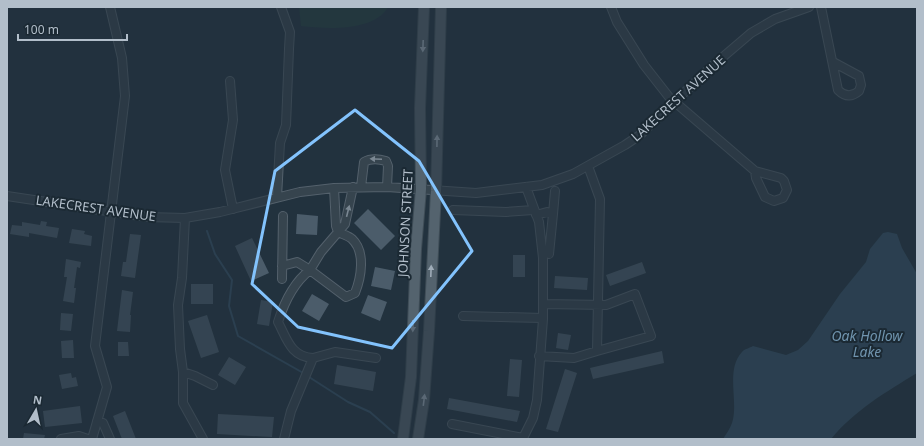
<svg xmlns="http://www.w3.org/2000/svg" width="924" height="446" font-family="'Noto Sans',sans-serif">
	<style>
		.green { fill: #243f3f }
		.water { fill: #355166 }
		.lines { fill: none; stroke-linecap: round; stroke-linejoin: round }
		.stream { stroke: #355166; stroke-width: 2 }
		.building { fill: #4b5c6a }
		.minor-casing { stroke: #54616c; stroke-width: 10 }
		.major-casing { stroke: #3f4d57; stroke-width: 12 }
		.minor { stroke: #36444e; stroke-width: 8 }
		.major { stroke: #54636e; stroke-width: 10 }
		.oneway { fill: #9facb8 }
		.oneway2 { fill: #7a8792 }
		.marked { fill: none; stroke: #83c3fd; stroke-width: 3; stroke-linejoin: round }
		.labels { text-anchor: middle; stroke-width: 4; stroke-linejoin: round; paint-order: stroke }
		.street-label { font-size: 13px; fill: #b2beca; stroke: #1b2933 }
		.water-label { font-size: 14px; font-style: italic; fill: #7094ae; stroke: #1b2933 }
	</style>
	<rect width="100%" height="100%" fill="#22323e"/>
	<path class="green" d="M 299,7 L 388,7 C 374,32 326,29 301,26 Z"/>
	<path class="water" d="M 888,232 L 897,234 L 902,248 L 917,274 L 917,373 C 886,392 855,410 831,439 L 723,439 C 726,434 730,429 732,423 C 739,403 725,370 742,352 C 744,349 750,348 753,346 L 786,355 L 798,350 L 808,341 L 840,294 L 866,262 L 870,249 L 883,233 Z"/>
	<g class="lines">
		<path class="stream" d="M 207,231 L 215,254 L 232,280 L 229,306 L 238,336 L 305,374
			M 309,377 L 348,402 L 370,412 L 394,433"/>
	</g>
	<path class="building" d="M 368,209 L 395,236 L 381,250 L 354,223 Z
		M 297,214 L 318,216 L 317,235 L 296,234 Z
		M 41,221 L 47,222 L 46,226 L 59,228 L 57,238 L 29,233 L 29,237 L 10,234 L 12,225 L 22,226 L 22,222 L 40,225 Z
		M 72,229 L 85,231 L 84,234 L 92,236 L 91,246 L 69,243 Z
		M 130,234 L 141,235 L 135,278 L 121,276 L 123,262 L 126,262 Z
		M 252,238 L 269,273 L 251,281 L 235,246 Z
		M 513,255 L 525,255 L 525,277 L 513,277 Z
		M 66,259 L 81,262 L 80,268 L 77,267 L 74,288 L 76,288 L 74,303 L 63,301 L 67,277 L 64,277 Z
		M 642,262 L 646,273 L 610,286 L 606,275 Z
		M 375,267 L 395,271 L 391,290 L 371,286 Z
		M 555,276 L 588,278 L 587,290 L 554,288 Z
		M 191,284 L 213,284 L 213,304 L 191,304 Z
		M 122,290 L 133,292 L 130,315 L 131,315 L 130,332 L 117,331 Z
		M 312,294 L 329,304 L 319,321 L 302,311 Z
		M 368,295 L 387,302 L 380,321 L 361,313 Z
		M 261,300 L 273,302 L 269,326 L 257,324 Z
		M 61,313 L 73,314 L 71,331 L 60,330 Z
		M 207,315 L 219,352 L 201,358 L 188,321 Z
		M 558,333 L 571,335 L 568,350 L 556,348 Z
		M 73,340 L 74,358 L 62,358 L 61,341 Z
		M 118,342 L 128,342 L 129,356 L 118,356 Z
		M 662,351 L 664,363 L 593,379 L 590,368 Z
		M 229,357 L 246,367 L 235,385 L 218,375 Z
		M 510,359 L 522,360 L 519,397 L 507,396 Z
		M 337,365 L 376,372 L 373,391 L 334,384 Z
		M 565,369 L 577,373 L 558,432 L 546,429 Z
		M 71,373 L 72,378 L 76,377 L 78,386 L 62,389 L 59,375 Z
		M 449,398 L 520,411 L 517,422 L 447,409 Z
		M 80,406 L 82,423 L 45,427 L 43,411 Z
		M 125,411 L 136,439 L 122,439 L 113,416 Z
		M 218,414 L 274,417 L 272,437 L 217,434 Z
		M 24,433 L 45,435 L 44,439 L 23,439 Z"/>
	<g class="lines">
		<g class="minor-casing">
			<path id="minor" d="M 611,7 L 617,22 L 644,65 L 669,97 L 755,171 L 781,178 L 784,181 L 787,190 L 783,198 L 774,201 L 765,197 L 756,178 L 755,171
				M 821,7 L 838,90 C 845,97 852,97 859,91 L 861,85 L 859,76 L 833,62
				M 230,81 L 233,120 L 225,170 L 233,209
				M 361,187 L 364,162 C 371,158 379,159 386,161 L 388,166 L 387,187
				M 7,196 L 147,217 L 185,218 L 220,212 L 300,192 L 334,188 L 387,187 L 476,193 L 542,185 L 573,174 L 625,145 L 640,135 L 710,68 L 751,33 L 775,19 L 809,7
				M 277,197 L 280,143 L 286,125 L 289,49 L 290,32 L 281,7
				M 453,210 L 506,212 L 533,210
				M 553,214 L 555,191
				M 536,215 L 547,212 L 553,214 L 549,254
				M 185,218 L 182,278 L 178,305 L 180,349 L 183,372 L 195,376 L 213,385
				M 282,266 L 297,262 L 310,270 L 321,252 L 345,224 L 353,187
				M 282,279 L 283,216
				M 543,304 L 606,305 L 635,294 L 651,336 L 597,351
				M 463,316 L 543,318
				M 539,356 L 574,358 L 597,351 L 600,199 L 588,166
				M 313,358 C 291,357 287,339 278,322 C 284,303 293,283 310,270 L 346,297 L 355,293 C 361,278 366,252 352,239 C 349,236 342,234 338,232 L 336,226 L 334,188
				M 183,372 L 183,403 L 203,439
				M 97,421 L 103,423 L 110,439
				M 452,424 L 523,438 L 533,418 L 537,400 L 543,319 L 543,258 L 539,222 L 526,187
				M 61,439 L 79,436 L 88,439
				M 92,439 L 107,387 L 95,346 L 125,96 L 122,58 L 110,7
				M 284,439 L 291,411 L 313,358 L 335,352 L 376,358"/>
		</g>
		<g class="major-casing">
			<path id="major" d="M 403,439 L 411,377 L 416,249 L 421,189 L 420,108 L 424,7
				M 418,439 L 424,400 L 429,331 L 436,191 L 441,7"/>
		</g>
		<use href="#minor" class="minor"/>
		<use href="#major" class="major"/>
	</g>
	<defs><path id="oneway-solid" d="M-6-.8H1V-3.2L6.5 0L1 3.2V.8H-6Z"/></defs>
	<g class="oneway">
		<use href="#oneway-solid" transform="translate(423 46) rotate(92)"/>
		<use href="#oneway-solid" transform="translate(437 141) rotate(-89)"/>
		<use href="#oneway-solid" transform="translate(431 271) rotate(-88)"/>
		<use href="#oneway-solid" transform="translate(413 326) rotate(92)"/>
		<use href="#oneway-solid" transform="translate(424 400) rotate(-83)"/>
	</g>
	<g class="oneway2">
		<use href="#oneway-solid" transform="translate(376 159) rotate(-178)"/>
		<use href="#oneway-solid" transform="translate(348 211) rotate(-76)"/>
	</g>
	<path d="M0 0H924V446H0ZM 355,110 L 419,161 L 472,251 L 392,348 L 298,327 L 252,284 L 275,171 Z" fill="#22323e" fill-opacity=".55" fill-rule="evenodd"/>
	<path class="marked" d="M 355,110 L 419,161 L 472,251 L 392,348 L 298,327 L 252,284 L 275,171 Z"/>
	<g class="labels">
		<g class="street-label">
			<text transform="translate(678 98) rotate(-42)" y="5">LAKECREST AVENUE</text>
			<text transform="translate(96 208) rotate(8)" y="5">LAKECREST AVENUE</text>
			<text transform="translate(405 223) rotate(-87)" y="5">JOHNSON STREET</text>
		</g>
		<g class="water-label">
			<text x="867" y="341">Oak Hollow<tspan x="867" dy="16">Lake</tspan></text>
		</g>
	</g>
	<rect width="924" height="446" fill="none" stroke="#b2beca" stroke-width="16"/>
	<g transform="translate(36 410) rotate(9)" stroke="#1b2933" stroke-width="3" paint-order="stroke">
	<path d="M0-3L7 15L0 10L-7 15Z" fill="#b2beca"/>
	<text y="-6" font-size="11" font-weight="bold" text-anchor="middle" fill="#b2beca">N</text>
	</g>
	<path d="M18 34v6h109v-6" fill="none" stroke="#b2beca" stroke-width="2"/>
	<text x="24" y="34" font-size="12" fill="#b2beca" stroke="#1b2933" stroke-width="3" paint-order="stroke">100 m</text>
</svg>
